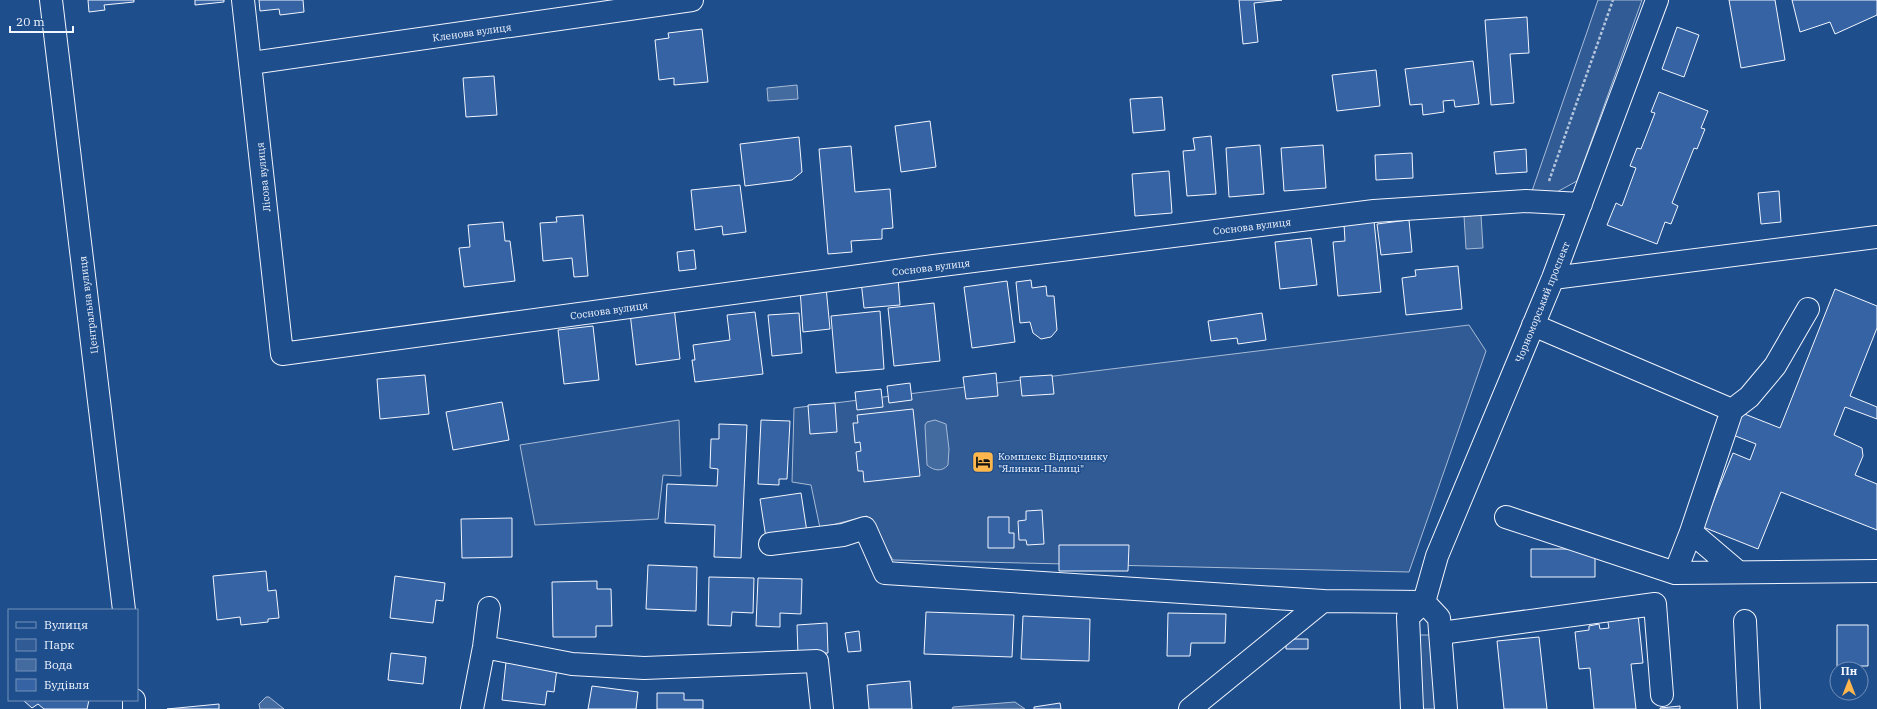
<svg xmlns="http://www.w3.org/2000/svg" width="1877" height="709" font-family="'IBM Plex Serif',serif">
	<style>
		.green { fill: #305b95; stroke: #a8bbd7 }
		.water { fill: #446ba0; stroke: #a8bbd7 }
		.building { fill: #3563a3; stroke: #f2f6ff }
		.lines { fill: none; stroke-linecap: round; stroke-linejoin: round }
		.minor-casing { stroke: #f2f6ff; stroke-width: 24 }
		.path { stroke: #b3c4dc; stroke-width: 2.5; stroke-dasharray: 3 2; stroke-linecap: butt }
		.minor { stroke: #1f4e8c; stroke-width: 22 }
		.labels { text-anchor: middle; stroke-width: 3; stroke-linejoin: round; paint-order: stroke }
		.street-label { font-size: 10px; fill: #f2f6ff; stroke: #1f4e8c }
		.poi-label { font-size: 10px; fill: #f2f6ff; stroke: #1f4e8c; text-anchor: start }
	</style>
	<rect width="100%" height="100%" fill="#1f4e8c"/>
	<path class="green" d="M 1598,0 L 1642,0 L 1577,181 L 1555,193 L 1532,191 Z
		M 1469,325 L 1486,351 L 1409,572 L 893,560 L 867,516 L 820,528 L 811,485 L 792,482 L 794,408 Z
		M 679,420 L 681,476 L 663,475 L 658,519 L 535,525 L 520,445 Z
		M 1418,635 L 1436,635 L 1440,709 L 1421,709 Z"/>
	<path class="water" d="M 797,85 L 798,99 L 768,101 L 767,88 Z
		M 1481,215 L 1483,248 L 1466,249 L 1464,216 Z
		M 935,420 L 946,424 L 949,449 L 948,465 C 942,472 934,471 927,465 L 925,425 L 927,422 Z
		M 266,697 L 269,697 L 284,709 L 260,709 L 259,704 Z
		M 1015,702 L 1025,709 L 952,709 L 953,707 Z"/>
	<path class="building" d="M 88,0 L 134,0 L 134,2 L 104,5 L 105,10 L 89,12 Z
		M 195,0 L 224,0 L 224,2 L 195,5 Z
		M 259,0 L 303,0 L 304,12 L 280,15 L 279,9 L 260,11 Z
		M 1239,0 L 1282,0 L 1254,3 L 1258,42 L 1243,44 Z
		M 1729,0 L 1775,0 L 1785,60 L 1741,68 Z
		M 1792,0 L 1877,0 L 1877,15 L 1835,34 L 1830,22 L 1800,32 Z
		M 1527,17 L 1529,53 L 1510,54 L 1514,103 L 1491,105 L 1485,20 Z
		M 1677,27 L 1699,35 L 1684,77 L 1662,69 Z
		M 702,29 L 708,82 L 674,85 L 674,78 L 659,80 L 655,40 L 669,38 L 668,33 Z
		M 1473,61 L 1479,104 L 1455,107 L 1454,100 L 1443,101 L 1444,112 L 1423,115 L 1422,104 L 1410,105 L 1405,69 Z
		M 1376,70 L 1380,106 L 1337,111 L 1332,75 Z
		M 494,76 L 497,115 L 466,117 L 463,78 Z
		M 1659,92 L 1708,111 L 1701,128 L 1705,129 L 1697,149 L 1694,148 L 1672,203 L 1678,206 L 1671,224 L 1665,222 L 1657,244 L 1607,225 L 1616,203 L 1622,206 L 1636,168 L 1630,166 L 1637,148 L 1641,149 L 1655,113 L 1651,112 Z
		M 1162,97 L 1165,130 L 1133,133 L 1130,99 Z
		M 930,121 L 936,167 L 901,172 L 895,126 Z
		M 1211,136 L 1216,194 L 1187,196 L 1183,151 L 1195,150 L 1193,138 Z
		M 799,137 L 802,172 L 792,180 L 745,186 L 740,144 Z
		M 1260,145 L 1264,194 L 1229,197 L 1226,148 Z
		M 1323,145 L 1326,188 L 1284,191 L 1281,148 Z
		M 851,146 L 855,192 L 890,189 L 893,228 L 882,229 L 882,239 L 851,241 L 852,252 L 828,254 L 819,149 Z
		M 1526,149 L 1527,172 L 1496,174 L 1494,152 Z
		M 1412,153 L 1413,178 L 1376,180 L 1375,155 Z
		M 1169,171 L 1172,213 L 1135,216 L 1132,174 Z
		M 740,185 L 746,232 L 723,235 L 722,226 L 695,230 L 691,190 Z
		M 1779,191 L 1781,222 L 1761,224 L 1758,193 Z
		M 583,215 L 588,276 L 574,277 L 572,258 L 543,261 L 540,223 L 557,222 L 556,217 Z
		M 1409,220 L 1412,252 L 1381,255 L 1377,224 Z
		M 1374,221 L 1381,292 L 1338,296 L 1333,242 L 1345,241 L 1344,224 Z
		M 503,222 L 505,241 L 510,241 L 515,281 L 464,287 L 459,248 L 470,247 L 468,225 Z
		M 1311,238 L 1317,285 L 1280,289 L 1275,242 Z
		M 694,250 L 696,269 L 679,271 L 677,252 Z
		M 1458,266 L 1462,309 L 1406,315 L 1402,278 L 1416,276 L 1415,270 Z
		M 898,278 L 900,305 L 864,308 L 861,281 Z
		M 1031,280 L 1032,288 L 1046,286 L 1047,296 L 1054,296 L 1057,330 L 1051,337 L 1041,339 L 1033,333 L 1030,322 L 1020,323 L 1016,282 Z
		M 1007,281 L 1015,342 L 972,348 L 964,287 Z
		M 826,287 L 830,329 L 803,332 L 800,289 Z
		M 1835,289 L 1877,306 L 1877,328 L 1850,396 L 1877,407 L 1877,419 L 1845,407 L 1834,435 L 1862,448 L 1863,456 L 1855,475 L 1877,484 L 1877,530 L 1781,492 L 1758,549 L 1703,527 L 1733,453 L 1750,460 L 1756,444 L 1733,435 L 1742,413 L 1780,428 Z
		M 934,303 L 940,361 L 894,366 L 888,308 Z
		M 674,307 L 680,359 L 636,365 L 630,313 Z
		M 880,311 L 884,369 L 836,373 L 831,316 Z
		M 755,312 L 763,374 L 695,382 L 692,360 L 695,360 L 693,345 L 730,340 L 727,315 Z
		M 799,313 L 802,353 L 772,356 L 768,315 Z
		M 1262,313 L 1266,340 L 1238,344 L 1237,338 L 1211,341 L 1208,321 Z
		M 593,326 L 599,380 L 564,384 L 558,330 Z
		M 996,373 L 998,396 L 966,399 L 963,377 Z
		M 425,375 L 429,414 L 380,419 L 377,379 Z
		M 1052,375 L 1054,394 L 1022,396 L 1020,377 Z
		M 910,383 L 912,400 L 889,403 L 887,386 Z
		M 881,389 L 883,407 L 857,410 L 855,392 Z
		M 502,402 L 509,440 L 453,450 L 446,412 Z
		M 835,403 L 837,432 L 810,434 L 808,405 Z
		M 913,409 L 920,476 L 864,482 L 863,471 L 858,471 L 856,452 L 861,451 L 860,442 L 855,443 L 853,423 L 858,423 L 857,415 Z
		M 761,420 L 790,421 L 787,479 L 779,479 L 779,485 L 758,484 Z
		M 719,424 L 747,425 L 741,558 L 714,557 L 715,525 L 665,523 L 667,484 L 717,486 L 718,469 L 710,468 L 711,439 L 719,439 Z
		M 801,493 L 807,532 L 766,538 L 760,499 Z
		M 1042,510 L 1044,544 L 1027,545 L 1026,540 L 1019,540 L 1018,521 L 1026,520 L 1026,511 Z
		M 988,517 L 1009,517 L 1009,533 L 1014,533 L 1014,548 L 988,548 Z
		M 512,518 L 512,557 L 462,558 L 461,519 Z
		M 1059,545 L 1129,545 L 1128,571 L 1059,571 Z
		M 1531,549 L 1595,549 L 1595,577 L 1531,577 Z
		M 648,565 L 697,567 L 696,611 L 646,609 Z
		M 266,571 L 268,591 L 276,590 L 279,618 L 268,619 L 268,622 L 241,625 L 240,617 L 217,620 L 213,576 Z
		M 395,576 L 445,583 L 443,601 L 436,600 L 433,623 L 390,618 Z
		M 709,577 L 754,578 L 753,613 L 732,612 L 731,626 L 708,625 Z
		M 758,578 L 802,579 L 801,614 L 780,613 L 780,627 L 756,626 Z
		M 597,581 L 597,589 L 611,589 L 612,626 L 596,626 L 596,637 L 553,637 L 552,582 Z
		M 926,612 L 1014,615 L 1012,657 L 924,654 Z
		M 1168,613 L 1226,614 L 1225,643 L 1191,643 L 1190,656 L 1167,656 Z
		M 1638,614 L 1643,663 L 1631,664 L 1636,709 L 1594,709 L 1590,668 L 1579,669 L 1575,632 L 1589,630 L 1589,626 L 1599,624 L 1600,629 L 1609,628 L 1607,617 Z
		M 1023,616 L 1090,619 L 1089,661 L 1021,659 Z
		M 827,623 L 828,653 L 798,654 L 797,625 Z
		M 1837,625 L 1868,625 L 1868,666 L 1837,666 Z
		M 859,631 L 861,651 L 848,652 L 845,633 Z
		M 1539,637 L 1547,709 L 1504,709 L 1497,641 Z
		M 1286,639 L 1308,639 L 1308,649 L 1286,649 Z
		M 391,653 L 426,657 L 423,684 L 388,680 Z
		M 506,662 L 557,668 L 554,692 L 547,691 L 545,705 L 502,700 Z
		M 910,681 L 912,709 L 869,709 L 867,685 Z
		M 592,686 L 638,692 L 636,709 L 588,709 Z
		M 657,693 L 684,693 L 684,700 L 703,700 L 703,709 L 657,709 Z
		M 23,700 L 89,700 L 87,709 L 44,709 L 38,704 L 32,708 Z
		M 1060,703 L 1061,709 L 1034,709 L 1034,707 Z
		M 219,704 L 219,709 L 167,709 Z
		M 1680,706 L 1680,709 L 1660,709 L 1660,708 Z"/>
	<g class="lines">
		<g class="minor-casing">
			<path id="minor" d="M 51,0 L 124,610
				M 243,0 L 282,354 L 934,266 L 1374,211 L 1526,201 L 1581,204
				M 251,63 L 692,0
				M 1553,278 L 1877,237
				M 1533,325 L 1732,410
				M 1506,517 L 1675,573 L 1877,571
				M 1691,532 L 1738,572
				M 770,544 L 843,535 L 865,528 L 885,573 L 1323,601
				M 1675,573 L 1691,532 L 1732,410 L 1749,397 L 1775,366 L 1808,309
				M 1424,602 L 1437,556 L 1553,278 L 1657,0
				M 1424,602 L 1439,618 L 1446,709
				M 1745,621 L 1749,709
				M 1441,633 L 1655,604 L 1662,695
				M 484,647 L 572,664 L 644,668 L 817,661 L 822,709
				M 134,700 L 134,709
				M 472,709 L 484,647 L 489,608
				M 1190,709 L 1323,601 L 1424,602
				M 1412,709 L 1408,617 L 1424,602"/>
		</g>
		<path class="path" d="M 1549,181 L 1613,0"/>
		<use href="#minor" class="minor"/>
	</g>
	<defs>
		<g id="hotel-square" transform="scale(1.15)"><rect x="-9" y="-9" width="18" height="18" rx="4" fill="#ffb74d" stroke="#1f4e8c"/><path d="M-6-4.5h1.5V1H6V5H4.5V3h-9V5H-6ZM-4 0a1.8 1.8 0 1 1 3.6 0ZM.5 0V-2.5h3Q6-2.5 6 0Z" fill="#111"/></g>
	</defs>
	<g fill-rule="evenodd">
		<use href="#hotel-square" x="983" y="462"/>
	</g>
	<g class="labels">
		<g class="street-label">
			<text transform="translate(472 32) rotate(-8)" y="4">Кленова вулиця</text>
			<text transform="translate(263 177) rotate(-96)" y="4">Лісова вулиця</text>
			<text transform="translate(1252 226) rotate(-7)" y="4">Соснова вулиця</text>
			<text transform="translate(931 267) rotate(-7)" y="4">Соснова вулиця</text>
			<text transform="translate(1542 302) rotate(-68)" y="4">Чорноморський проспект</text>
			<text transform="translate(88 305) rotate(-97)" y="4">Центральна вулиця</text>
			<text transform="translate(609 310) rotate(-8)" y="4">Соснова вулиця</text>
		</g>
		<g class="poi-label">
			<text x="998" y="460">Комплекс Відпочинку<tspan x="998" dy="12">"Ялинки-Палиці"</tspan></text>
		</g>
	</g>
	<rect x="8" y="609" width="130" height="92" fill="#1f4e8c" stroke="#7391ba"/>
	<rect x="16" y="622" width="20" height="6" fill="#1f4e8c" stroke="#7391ba"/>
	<text x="44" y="629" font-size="12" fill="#f2f6ff">Вулиця</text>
	<rect x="16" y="639" width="20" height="12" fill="#305b95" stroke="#7391ba"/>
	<text x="44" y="649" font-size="12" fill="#f2f6ff">Парк</text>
	<rect x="16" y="659" width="20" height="12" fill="#446ba0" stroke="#7391ba"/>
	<text x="44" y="669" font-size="12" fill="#f2f6ff">Вода</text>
	<rect x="16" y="679" width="20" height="12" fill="#3563a3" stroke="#7391ba"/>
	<text x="44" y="689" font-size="12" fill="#f2f6ff">Будівля</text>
	<g transform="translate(1849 681)"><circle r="19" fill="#1f4e8c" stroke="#7391ba"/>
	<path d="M0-3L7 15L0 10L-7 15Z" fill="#ffb74d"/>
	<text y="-6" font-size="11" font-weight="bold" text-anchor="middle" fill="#f2f6ff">Пн</text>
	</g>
	<path d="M10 26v6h63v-6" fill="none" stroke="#f2f6ff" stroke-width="2"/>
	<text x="16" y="26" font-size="12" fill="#f2f6ff" stroke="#1f4e8c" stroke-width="3" paint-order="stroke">20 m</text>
</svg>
